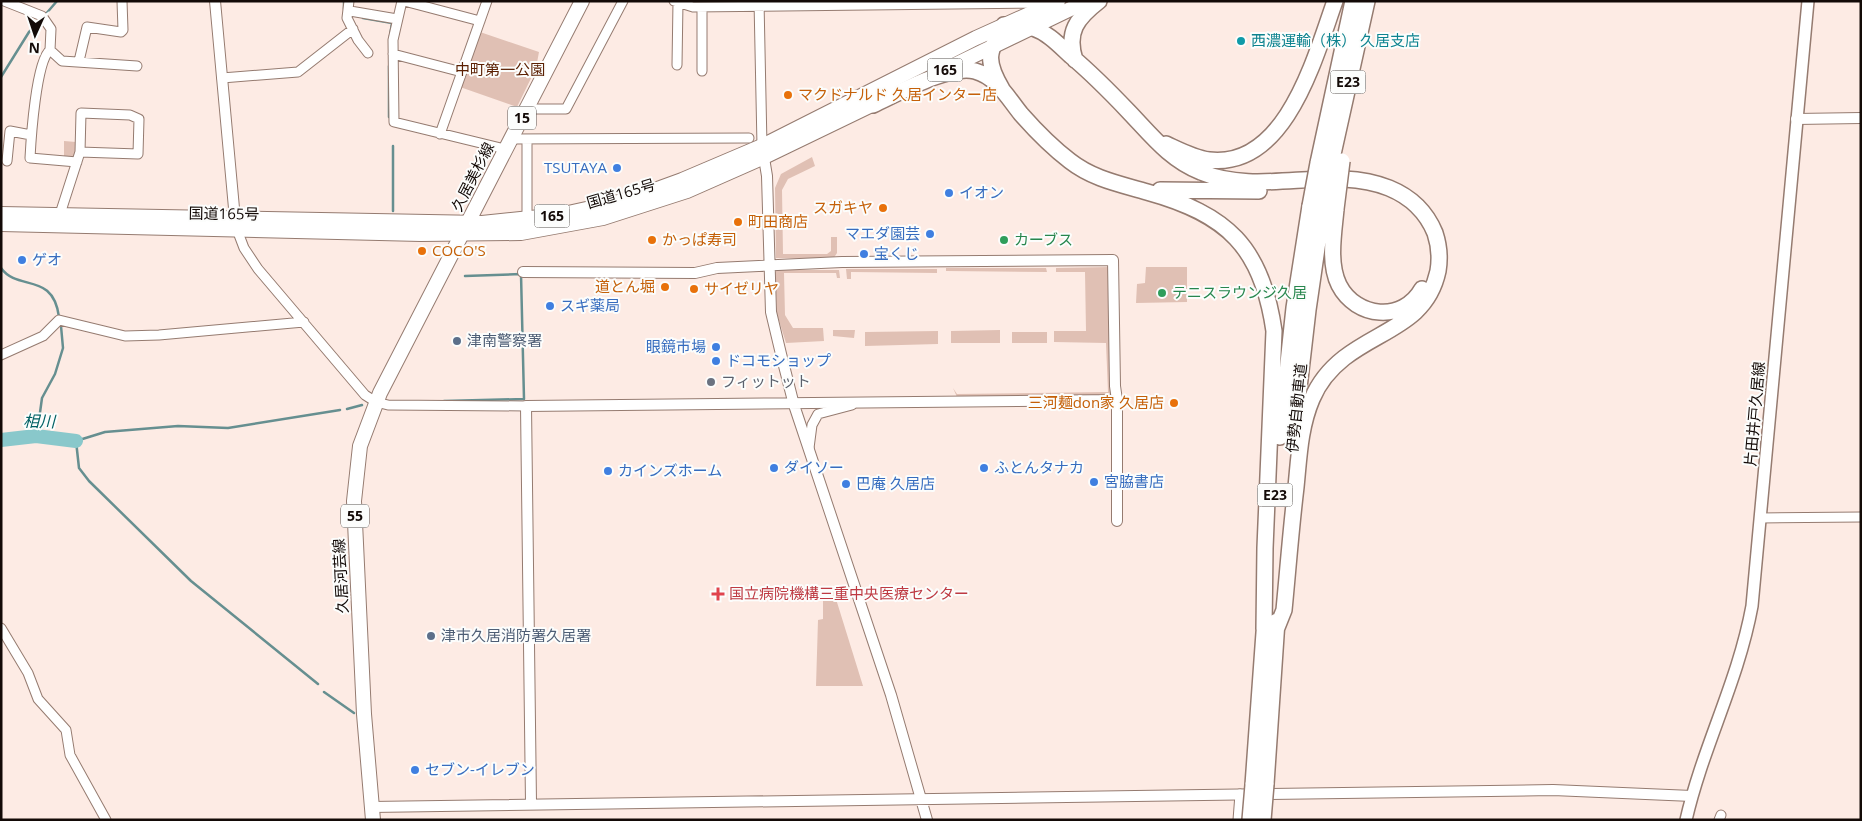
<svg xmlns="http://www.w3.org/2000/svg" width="1862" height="821" font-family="'Open Sans','Noto Sans JP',sans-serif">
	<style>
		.green { fill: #e0c0b4 }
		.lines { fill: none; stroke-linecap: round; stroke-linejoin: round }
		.stream { stroke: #668f90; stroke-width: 2.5 }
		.river { stroke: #89c8cb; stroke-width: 14 }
		.minor-casing { stroke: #957b70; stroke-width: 11 }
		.tertiary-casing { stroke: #957b70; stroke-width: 12 }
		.secondary-casing { stroke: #957b70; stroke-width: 14 }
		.primary-casing { stroke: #957b70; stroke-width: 16 }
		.trunk-casing { stroke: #957b70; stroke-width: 16 }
		.motorway-casing { stroke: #957b70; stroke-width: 18 }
		.minor { stroke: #fff; stroke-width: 9 }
		.tertiary { stroke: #fff; stroke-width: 10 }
		.secondary { stroke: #fff; stroke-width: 11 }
		.primary { stroke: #fff; stroke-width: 14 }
		.trunk { stroke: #fff; stroke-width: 14 }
		.motorway { stroke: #fff; stroke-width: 15 }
		.motorway-bridge-casing { stroke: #957b70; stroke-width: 18; stroke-linecap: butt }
		.motorway-bridge { stroke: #fff; stroke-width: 15 }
		.culture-dot { fill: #0f9aa8; stroke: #fcfdfc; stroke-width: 2 }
		.food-dot { fill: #e8710a; stroke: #fcfdfc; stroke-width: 2 }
		.shop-dot { fill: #3f7fe0; stroke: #fcfdfc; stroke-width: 2 }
		.leisure-dot { fill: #2e9e5b; stroke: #fcfdfc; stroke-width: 2 }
		.service-dot { fill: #5c6f8a; stroke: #fcfdfc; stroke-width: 2 }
		.worship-dot { fill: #6b7280; stroke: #fcfdfc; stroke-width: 2 }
		.health-dot { fill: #e0444e; stroke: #fcfdfc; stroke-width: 2 }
		.labels { text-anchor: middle; stroke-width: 4; stroke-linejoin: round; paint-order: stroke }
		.shield { fill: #fcfdfc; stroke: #595350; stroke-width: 1 }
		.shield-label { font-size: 14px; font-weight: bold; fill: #130a07 }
		.culture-label { font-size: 15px; fill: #0d838f; stroke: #fcfdfc; text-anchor: start }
		.park-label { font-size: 15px; fill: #5b2003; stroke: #fcfdfc }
		.food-label { font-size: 15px; fill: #c56008; stroke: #fcfdfc; text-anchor: start }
		.shop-label { font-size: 15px; fill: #366cbe; stroke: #fcfdfc; text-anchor: start }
		.street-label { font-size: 15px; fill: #130a07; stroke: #fcfdfc }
		.leisure-label { font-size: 15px; fill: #27864d; stroke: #fcfdfc; text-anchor: start }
		.service-label { font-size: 15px; fill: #4e5e75; stroke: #fcfdfc; text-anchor: start }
		.worship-label { font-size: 15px; fill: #5b616d; stroke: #fcfdfc; text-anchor: start }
		.health-label { font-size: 15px; fill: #be3a42; stroke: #fcfdfc; text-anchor: start }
		.water-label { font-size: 16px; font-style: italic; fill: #016164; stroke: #fcfdfc }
	</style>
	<rect width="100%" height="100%" fill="#fdebe4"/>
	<path class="green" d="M 480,32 L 539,52 L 536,68 L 517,107 L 460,87 Z
		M 64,141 L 76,142 L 76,156 L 72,159 L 64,158 Z
		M 812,157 L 815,166 L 788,179 L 782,190 L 783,254 L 827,254 L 831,251 L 831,237 L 837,237 L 837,253 L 833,259 L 776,258 L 775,188 L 781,174 Z
		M 1110,267 L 1113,398 L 961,401 L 961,396 L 957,397 L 953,388 L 957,394 L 1108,392 L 1106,343 L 1054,342 L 1054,331 L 1086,331 L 1085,272 L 1056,272 L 1056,268 Z
		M 1146,267 L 1187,267 L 1187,302 L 1136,303 L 1137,284 L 1145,283 Z
		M 946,268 L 1046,268 L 1047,272 L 946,271 Z
		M 846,269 L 937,269 L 937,273 L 851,272 L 851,279 L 847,279 Z
		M 775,270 L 839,270 L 840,278 L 837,278 L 836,273 L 784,273 L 785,315 L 793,328 L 823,328 L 824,341 L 786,343 L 777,314 Z
		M 833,330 L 855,330 L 854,338 L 833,336 Z
		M 1000,330 L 1000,343 L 951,343 L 951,331 Z
		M 938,331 L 938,344 L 865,346 L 865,332 Z
		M 1012,332 L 1047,332 L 1047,343 L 1012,343 Z
		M 823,599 L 836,599 L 863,686 L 816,686 L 818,620 L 823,619 Z"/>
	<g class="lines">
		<path class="stream" d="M 344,1 L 344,9
			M 45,15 L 57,1
			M 363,18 L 392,23 L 390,36
			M 389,66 L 389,117
			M 1,77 L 29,32 L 40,21
			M 393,146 L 393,211
			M 1,268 C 18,292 53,271 59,317
			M 444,401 L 524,399 L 521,274 L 465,276
			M 347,409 L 362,405
			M 38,427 L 42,398 L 55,374 L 63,348 L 61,326
			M 36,436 L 37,435
			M 318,684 L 191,581 L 89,481 L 79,468 L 76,441 L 105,432 L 178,426 L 228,428 L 340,410
			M 324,692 L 354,713"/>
		<path class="river" d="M 1,440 L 36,436 L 76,441"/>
		<g class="minor-casing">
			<path id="minor" d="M 4,1 L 42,16 L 51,29 L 50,50 L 62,61 L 137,66
				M 349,1 L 347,18 L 358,40 L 368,53
				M 402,1 L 393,40 L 394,122 L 505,149
				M 404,1 L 480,21
				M 674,1 L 693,7 L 1036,3 L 1046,7
				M 759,1 L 762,146
				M 702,7 L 702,71
				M 350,11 L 397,19
				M 50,50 C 36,61 31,139 30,158 L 77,162
				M 393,54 L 462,72
				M 79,61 L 87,27 L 121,32 L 123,30 L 122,1
				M 677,65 L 678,2
				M 222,78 L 298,72 L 353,29
				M 526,109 L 566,109 L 623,1
				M 440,134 L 487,1
				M 510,139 L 749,138
				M 7,161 L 10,131 L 31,135
				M 60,214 L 80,152 L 81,113 L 130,115 L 139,119 L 138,154 L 80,152
				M 527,219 L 527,140
				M 236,227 L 244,248 L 258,269 L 365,395 L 376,402 L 388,405 L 526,406
				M 1,355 L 43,336 L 59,320 L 125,336 L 159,335 L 304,322
				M 809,448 L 812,425 L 818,414 L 852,405
				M 1760,518 L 1861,517
				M 1,628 L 28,673 L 38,699 L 66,730 L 70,755 L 106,820
				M 1238,820 L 1240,794
				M 1719,820 L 1721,815"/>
		</g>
		<g class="tertiary-casing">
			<path id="tertiary" d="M 215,1 L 235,219
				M 1796,119 L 1861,118
				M 763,152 L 767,176 L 771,312 L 781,354 L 794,405 L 891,695 L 927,820
				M 523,272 L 695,273 L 717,268 L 842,262 L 1113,260 L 1115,386 L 1117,400 L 1117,521
				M 531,803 L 526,406 L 1117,400
				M 371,807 L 1553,790 L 1692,796"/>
		</g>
		<g class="secondary-casing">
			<path id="secondary" d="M 1686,820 C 1703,746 1738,682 1752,606 L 1808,1"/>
		</g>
		<g class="primary-casing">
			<path id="primary" d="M 373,820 L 364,714 L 354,501 L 360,446 L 380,393 L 582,1"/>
		</g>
		<g class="trunk-casing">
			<path id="trunk" d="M 942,71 L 1087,1
				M 1,214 L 482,223 L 559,215 L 627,200 L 682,180 L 762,146 L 976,38 L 1058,1
				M 1,224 L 421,234 L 521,233 L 603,218 L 687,191 L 764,157 L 882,100"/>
		</g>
		<g class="motorway-casing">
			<path id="motorway" d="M 1075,60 C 1066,32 1077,18 1099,1
				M 1002,89 C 985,60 988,52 1004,25 C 1013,26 1025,24 1033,28 C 1048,33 1059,45 1071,56 C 1091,73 1111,93 1129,112 C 1151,135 1170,160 1201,172 C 1261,197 1331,164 1389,188 C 1411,197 1426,211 1435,233 C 1439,245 1440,259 1438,271 C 1427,323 1381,329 1344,358 C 1330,369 1319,382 1312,399 C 1300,427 1299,457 1296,487 C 1291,528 1288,569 1284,610 L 1276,630
				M 873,105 C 897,94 950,64 975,71 C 997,77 1008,98 1021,114 C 1036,131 1053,148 1070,161 C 1093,179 1120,184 1147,192 C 1227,214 1262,247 1274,331 L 1265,548 L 1264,629
				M 1166,144 C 1179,150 1194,158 1209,160 C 1286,169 1315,57 1335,1
				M 1318,163 L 1353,1
				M 1331,163 L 1367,1
				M 1160,190 L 1259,191
				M 1336,209 C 1334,232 1328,263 1339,285 C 1356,318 1403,323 1422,289
				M 1294,431 L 1308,310 L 1323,207
				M 1280,437 L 1294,308 L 1310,206
				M 1266,784 L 1277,621
				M 1253,785 L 1265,619"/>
		</g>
		<use href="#minor" class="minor"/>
		<use href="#tertiary" class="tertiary"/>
		<use href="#secondary" class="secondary"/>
		<use href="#primary" class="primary"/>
		<use href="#trunk" class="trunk"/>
		<use href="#motorway" class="motorway"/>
		<g class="motorway-bridge-casing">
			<path id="motorway-bridge" d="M 1310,206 L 1318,163
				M 1323,207 L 1331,163
				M 1336,209 L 1342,161
				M 1250,820 L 1253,785
				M 1263,820 L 1266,784"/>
		</g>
		<use href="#motorway-bridge" class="motorway-bridge"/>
	</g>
	<circle class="culture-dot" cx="1241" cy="41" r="5"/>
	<g class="food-dot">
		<circle cx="788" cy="95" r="5"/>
		<circle cx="883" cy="208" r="5"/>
		<circle cx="738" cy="222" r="5"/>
		<circle cx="652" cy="240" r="5"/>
		<circle cx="422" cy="251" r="5"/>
		<circle cx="665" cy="287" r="5"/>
		<circle cx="694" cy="289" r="5"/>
		<circle cx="1174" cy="403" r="5"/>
	</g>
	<g class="shop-dot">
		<circle cx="617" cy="168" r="5"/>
		<circle cx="949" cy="193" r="5"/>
		<circle cx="930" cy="234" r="5"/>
		<circle cx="864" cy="254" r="5"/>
		<circle cx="22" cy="260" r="5"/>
		<circle cx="550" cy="306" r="5"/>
		<circle cx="716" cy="347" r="5"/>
		<circle cx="716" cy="361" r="5"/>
		<circle cx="774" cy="468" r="5"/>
		<circle cx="984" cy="468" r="5"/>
		<circle cx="608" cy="471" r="5"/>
		<circle cx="1094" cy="482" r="5"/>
		<circle cx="846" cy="484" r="5"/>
		<circle cx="415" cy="770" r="5"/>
	</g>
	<g class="leisure-dot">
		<circle cx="1004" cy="240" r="5"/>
		<circle cx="1162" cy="293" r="5"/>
	</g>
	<g class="service-dot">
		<circle cx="457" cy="341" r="5"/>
		<circle cx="431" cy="636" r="5"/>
	</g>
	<circle class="worship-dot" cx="711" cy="382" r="5"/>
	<path class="health-dot" d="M715.5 586.5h5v5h5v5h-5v5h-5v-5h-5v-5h5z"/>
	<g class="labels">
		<g class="shield">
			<rect x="927.5" y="58.5" width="35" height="23" rx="4"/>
			<rect x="1330.5" y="70.5" width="35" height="23" rx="4"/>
			<rect x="508" y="106.5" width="28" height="23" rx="4"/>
			<rect x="534.5" y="204.5" width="35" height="23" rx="4"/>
			<rect x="1257.5" y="483.5" width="35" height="23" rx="4"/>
			<rect x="341" y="504.5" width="28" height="23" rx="4"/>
		</g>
		<g class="shield-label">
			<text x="945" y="75">165</text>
			<text x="1348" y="87">E23</text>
			<text x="522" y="123">15</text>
			<text x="552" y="221">165</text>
			<text x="1275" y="500">E23</text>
			<text x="355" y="521">55</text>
		</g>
		<g class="culture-label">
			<text x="1251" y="46">西濃運輸（株） 久居支店</text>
		</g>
		<g class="park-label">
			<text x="500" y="75">中町第一公園</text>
		</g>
		<g class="food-label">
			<text x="798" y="100">マクドナルド 久居インター店</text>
			<text x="873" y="213" text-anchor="end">スガキヤ</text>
			<text x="748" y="227">町田商店</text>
			<text x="662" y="245">かっぱ寿司</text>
			<text x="432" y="256">COCO'S</text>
			<text x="655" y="292" text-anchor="end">道とん堀</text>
			<text x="704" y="294">サイゼリヤ</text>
			<text x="1164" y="408" text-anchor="end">三河麺don家 久居店</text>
		</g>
		<g class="shop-label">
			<text x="607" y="173" text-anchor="end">TSUTAYA</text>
			<text x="959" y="198">イオン</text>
			<text x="920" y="239" text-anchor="end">マエダ園芸</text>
			<text x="874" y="259">宝くじ</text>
			<text x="32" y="265">ゲオ</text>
			<text x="560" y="311">スギ薬局</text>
			<text x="706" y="352" text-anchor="end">眼鏡市場</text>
			<text x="726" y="366">ドコモショップ</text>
			<text x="784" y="473">ダイソー</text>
			<text x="994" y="473">ふとんタナカ</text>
			<text x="618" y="476">カインズホーム</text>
			<text x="1104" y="487">宮脇書店</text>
			<text x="856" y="489">巴庵 久居店</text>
			<text x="425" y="775">セブン-イレブン</text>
		</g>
		<g class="street-label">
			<text transform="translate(473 177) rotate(-63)" y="5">久居美杉線</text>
			<text transform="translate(621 194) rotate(-16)" y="5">国道165号</text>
			<text transform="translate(224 214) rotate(1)" y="5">国道165号</text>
			<text transform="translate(1297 408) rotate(-84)" y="5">伊勢自動車道</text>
			<text transform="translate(1755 414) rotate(-85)" y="5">片田井戸久居線</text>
			<text transform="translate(341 576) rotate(-93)" y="5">久居河芸線</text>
		</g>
		<g class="leisure-label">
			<text x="1014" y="245">カーブス</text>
			<text x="1172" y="298">テニスラウンジ久居</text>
		</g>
		<g class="service-label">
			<text x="467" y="346">津南警察署</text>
			<text x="441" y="641">津市久居消防署久居署</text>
		</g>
		<g class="worship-label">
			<text x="721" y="387">フィットット</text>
		</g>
		<g class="health-label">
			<text x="729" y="599">国立病院機構三重中央医療センター</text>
		</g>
		<g class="water-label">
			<text transform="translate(39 421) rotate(1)" y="6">相川</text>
		</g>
	</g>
	<rect width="1862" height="821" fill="none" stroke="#130a07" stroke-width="5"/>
	<g transform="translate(35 35) rotate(183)" stroke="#fcfdfc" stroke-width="4" paint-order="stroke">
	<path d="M0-4L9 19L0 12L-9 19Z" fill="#130a07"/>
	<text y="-8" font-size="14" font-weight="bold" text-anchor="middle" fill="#130a07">N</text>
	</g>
</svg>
